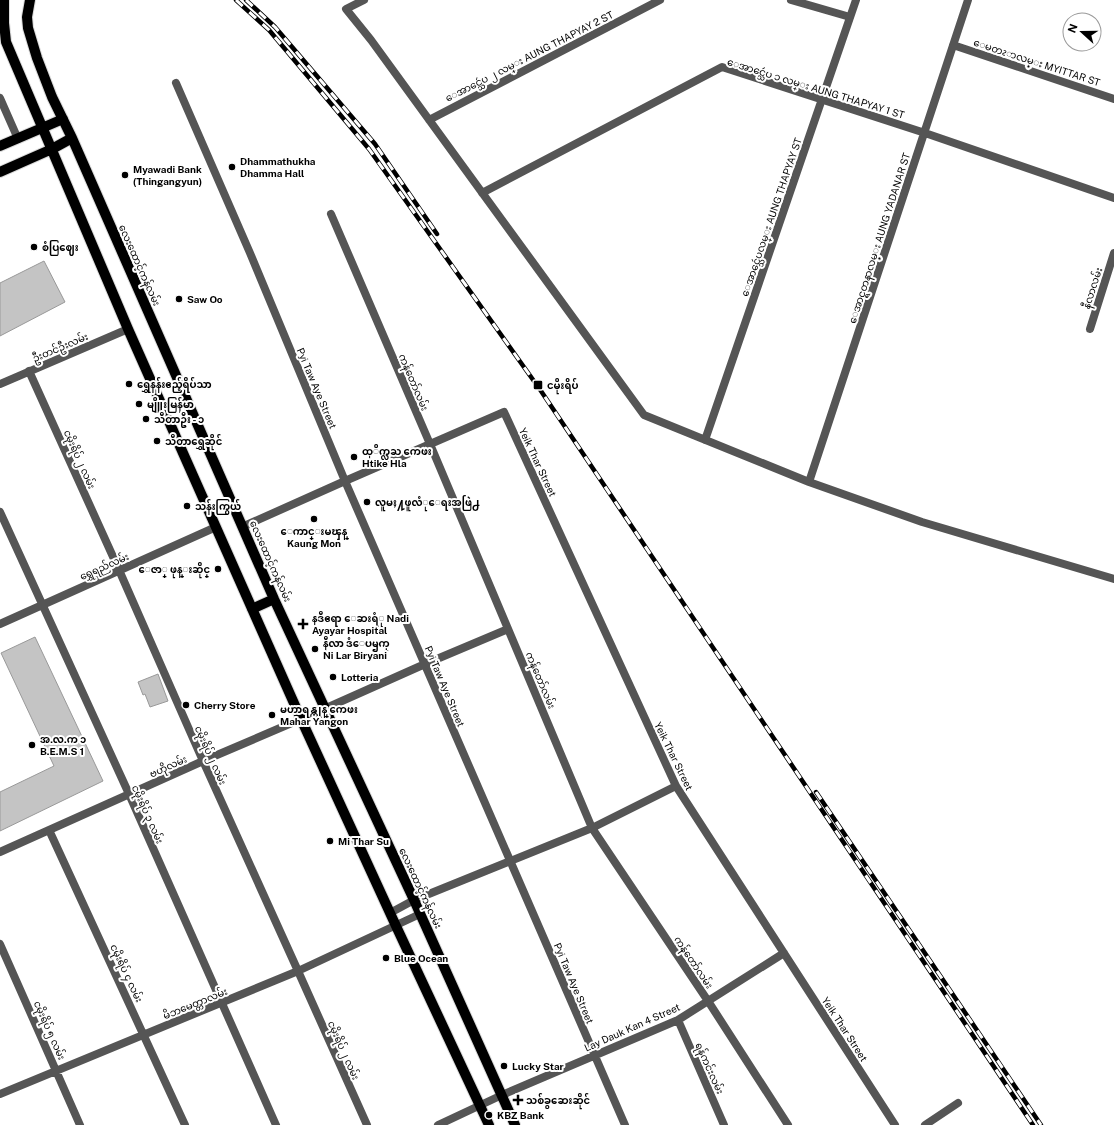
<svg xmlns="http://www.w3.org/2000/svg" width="1114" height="1125" font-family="'Public Sans','Noto Sans Myanmar',sans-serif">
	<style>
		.building { fill: #c4c4c4; stroke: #999 }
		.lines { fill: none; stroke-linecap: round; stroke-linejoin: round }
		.primary-casing { stroke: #dbdbdb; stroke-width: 12 }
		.street { stroke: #555; stroke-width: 8 }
		.primary { stroke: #000; stroke-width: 10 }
		.rail-casing { stroke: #000; stroke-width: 4.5 }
		.rail { stroke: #fff; stroke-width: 3; stroke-dasharray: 9; stroke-linecap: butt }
		.poi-dot { fill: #000; stroke: #fff; stroke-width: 1.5 }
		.labels { text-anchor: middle; stroke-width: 4; stroke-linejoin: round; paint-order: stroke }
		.street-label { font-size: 10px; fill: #000; stroke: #fff }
		.poi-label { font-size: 10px; font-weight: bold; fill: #000; stroke: #fff; text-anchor: start }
	</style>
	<rect width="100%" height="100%" fill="#fff"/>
	<path class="building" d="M 44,261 L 65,302 L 0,336 L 0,283 Z
		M 35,637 L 103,781 L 0,831 L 0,792 L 54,766 L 1,653 Z
		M 158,674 L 168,701 L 150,707 L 145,694 L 143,695 L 138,682 Z"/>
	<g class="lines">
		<g class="primary-casing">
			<path id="primary" d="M 4,0 L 4,23 L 6,42 L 128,329 L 301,719 L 396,926 L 489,1125
				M 30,0 L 27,17 L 28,28 L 37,58 L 52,97 L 72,138 L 274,599 L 414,900 L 515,1125
				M 0,146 L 63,119
				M 0,172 L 52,149 L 72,138
				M 252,609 L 274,599
				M 301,719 L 324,709"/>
		</g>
		<path class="street" d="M 364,0 L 346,9 L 371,40 L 644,415 L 809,482 L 922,522 L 1114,579
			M 791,0 L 850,17
			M 953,45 L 1114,99
			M 176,83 L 250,253 L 345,481 L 625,1125
			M 0,98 L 18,139
			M 429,120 L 660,0
			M 482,193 L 722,67 L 925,133 L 1114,198
			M 331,214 L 430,444 L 592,828 L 708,1001 L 788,1125
			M 1090,329 L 1114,253
			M 29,371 L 119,570 L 203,761 L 298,971 L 367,1125
			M 0,384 L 128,329
			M 705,440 L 856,0
			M 809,482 L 968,0
			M 0,512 L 129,794 L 276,1125
			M 242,527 L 345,481 L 504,412 L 676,786 L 895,1125
			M 0,624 L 216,527
			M 324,709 L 425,664 L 508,629
			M 49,830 L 185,1125
			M 0,852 L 203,761 L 301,719
			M 390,913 L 414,900 L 592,828 L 676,786
			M 0,944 L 80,1125
			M 678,1020 L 724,1125
			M 0,1094 L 298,971 L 420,914
			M 438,1125 L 502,1095 L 678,1020 L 784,953
			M 925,1125 L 958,1103"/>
		<use href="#primary" class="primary"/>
		<g class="rail-casing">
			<path id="rail" d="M 236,0 L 269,30 L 369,149 L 541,391 L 1033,1125
				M 246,0 L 275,27 L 375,144 L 437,234
				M 816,792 L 1041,1125"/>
		</g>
		<use href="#rail" class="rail"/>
	</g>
	<g class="poi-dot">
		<circle cx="232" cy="167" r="4"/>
		<circle cx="125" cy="175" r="4"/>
		<circle cx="34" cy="247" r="4"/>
		<circle cx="179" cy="299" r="4"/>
		<circle cx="129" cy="384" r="4"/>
		<rect x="533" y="380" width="10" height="10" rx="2"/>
		<circle cx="139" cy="404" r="4"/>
		<circle cx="146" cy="419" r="4"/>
		<circle cx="157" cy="441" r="4"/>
		<circle cx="354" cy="457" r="4"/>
		<circle cx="367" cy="502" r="4"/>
		<circle cx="187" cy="506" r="4"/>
		<circle cx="314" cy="519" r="4"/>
		<circle cx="218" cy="569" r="4"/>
		<path d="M301 618h4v4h4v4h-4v4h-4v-4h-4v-4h4z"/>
		<circle cx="315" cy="649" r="4"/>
		<circle cx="333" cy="677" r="4"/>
		<circle cx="186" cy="705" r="4"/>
		<circle cx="272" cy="715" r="4"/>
		<circle cx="32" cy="745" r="4"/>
		<circle cx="330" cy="841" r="4"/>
		<circle cx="386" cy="958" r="4"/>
		<circle cx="504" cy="1066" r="4"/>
		<path d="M516 1094h4v4h4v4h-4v4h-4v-4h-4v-4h4z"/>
		<circle cx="489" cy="1115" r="4"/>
	</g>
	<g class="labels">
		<g class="street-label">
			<text transform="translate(529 56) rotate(-27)" y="4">ေအာင္သေဴပ ၂ လမ္း AUNG THAPYAY 2 ST</text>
			<text transform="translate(1037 62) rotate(18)" y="4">ေမတၩာလမ္း MYITTAR ST</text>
			<text transform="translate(816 88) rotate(17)" y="4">ေအာင္သေဴပ ၁ လမ္း AUNG THAPYAY 1 ST</text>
			<text transform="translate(771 217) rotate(-71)" y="4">ေအာင္သေဴပလမ္း AUNG THAPYAY ST</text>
			<text transform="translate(879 238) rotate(-72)" y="4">ေအာင္ရတနာလမ္း AUNG YADANAR ST</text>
			<text transform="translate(140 265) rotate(66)" y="4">လေးထောင့်ကန်လမ်း</text>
			<text transform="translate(1092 288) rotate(-72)" y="4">နီလာလမ်း</text>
			<text transform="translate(60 347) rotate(-23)" y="4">ဦးတင်ဦးလမ်း</text>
			<text transform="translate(414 382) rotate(67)" y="4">ကန်တော်လမ်း</text>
			<text transform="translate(317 388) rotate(67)" y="4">Pyi Taw Aye Street</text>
			<text transform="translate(80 459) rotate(66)" y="4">ငမိုးရိပ် ၂ လမ်း</text>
			<text transform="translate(538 462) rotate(65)" y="4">Yeik Thar Street</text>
			<text transform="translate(271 561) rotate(66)" y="4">လေးထောင့်ကန်လမ်း</text>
			<text transform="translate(104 566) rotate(-24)" y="4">ရွှေရည်လမ်း</text>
			<text transform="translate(541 680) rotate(67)" y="4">ကန်တော်လမ်း</text>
			<text transform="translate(445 686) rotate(67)" y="4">Pyi Taw Aye Street</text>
			<text transform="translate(211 755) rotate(66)" y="4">ငမိုးရိပ် ၂ လမ်း</text>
			<text transform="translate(674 756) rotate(64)" y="4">Yeik Thar Street</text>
			<text transform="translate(168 766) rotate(-24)" y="4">ဗဟိုလမ်း</text>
			<text transform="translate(148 814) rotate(66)" y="4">ငမိုးရိပ် ၃ လမ်း</text>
			<text transform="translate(421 888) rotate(65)" y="4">လေးထောင့်ကန်လမ်း</text>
			<text transform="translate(694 962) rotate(56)" y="4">ကန်တော်လမ်း</text>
			<text transform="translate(127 973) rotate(65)" y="4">ငမိုးရိပ် ၄ လမ်း</text>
			<text transform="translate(574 983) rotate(67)" y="4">Pyi Taw Aye Street</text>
			<text transform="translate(195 1003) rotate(-22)" y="4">မိဘမေတ္တာလမ်း</text>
			<text transform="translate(632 1027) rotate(-24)" y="4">Lay Dauk Kan 4 Street</text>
			<text transform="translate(845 1029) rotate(57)" y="4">Yeik Thar Street</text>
			<text transform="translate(50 1030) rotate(66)" y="4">ငမိုးရိပ် ၅ လမ်း</text>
			<text transform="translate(344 1050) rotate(66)" y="4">ငမိုးရိပ် ၂ လမ်း</text>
			<text transform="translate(710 1068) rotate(66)" y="4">ရန်ကင်းလမ်း</text>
		</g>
		<g class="poi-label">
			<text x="240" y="165">Dhammathukha<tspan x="240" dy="12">Dhamma Hall</tspan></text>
			<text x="133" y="173">Myawadi Bank<tspan x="133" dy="12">(Thingangyun)</tspan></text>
			<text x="42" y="251">စံပြဈေး</text>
			<text x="187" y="303">Saw Oo</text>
			<text x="137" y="388">ရွှေနန်းဧည့်ရိပ်သာ</text>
			<text x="547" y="389">ငမိုးရိပ်</text>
			<text x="147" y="408">မျိူးမြန်မာ</text>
			<text x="154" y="423">သီတာဦး - ၁</text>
			<text x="165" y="445">သီတာရွှေဆိုင်</text>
			<text x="362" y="455">ထုိက္လႀ ကေဖး<tspan x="362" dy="12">Htike Hla</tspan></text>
			<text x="375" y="506">လူမႈ႔ဖူလံုေရးအဖြဲ႕</text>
			<text x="195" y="510">သန်းကြွယ်</text>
			<text x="314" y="535" text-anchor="middle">ေကာင္းမၾန္<tspan x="314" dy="12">Kaung Mon</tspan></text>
			<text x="210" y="573" text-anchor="end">ေဇာ္ ဖုန္းဆိုင္</text>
			<text x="312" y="622">နဒီဧရာ ေဆးရံု Nadi<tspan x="312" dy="12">Ayayar Hospital</tspan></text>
			<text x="323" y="647">နီလာ ဒံေပၝက္<tspan x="323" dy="12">Ni Lar Biryani</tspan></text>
			<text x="341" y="681">Lotteria</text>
			<text x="194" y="709">Cherry Store</text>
			<text x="280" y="713">မဟာရန္ကုန္ ကေဖး<tspan x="280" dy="12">Mahar Yangon</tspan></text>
			<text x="40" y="743">အ.လ.က ၁<tspan x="40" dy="12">B.E.M.S 1</tspan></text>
			<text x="338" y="845">Mi Thar Su</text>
			<text x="394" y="962">Blue Ocean</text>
			<text x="512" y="1070">Lucky Star</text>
			<text x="526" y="1104">သစ်ခွဆေးဆိုင်</text>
			<text x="497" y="1119">KBZ Bank</text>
		</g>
	</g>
	<g transform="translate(1082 32) rotate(291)"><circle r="19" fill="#ffffff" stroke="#999999"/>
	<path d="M0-3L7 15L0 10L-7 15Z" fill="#000000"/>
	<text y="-6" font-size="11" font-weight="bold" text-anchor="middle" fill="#000000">N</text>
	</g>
</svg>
